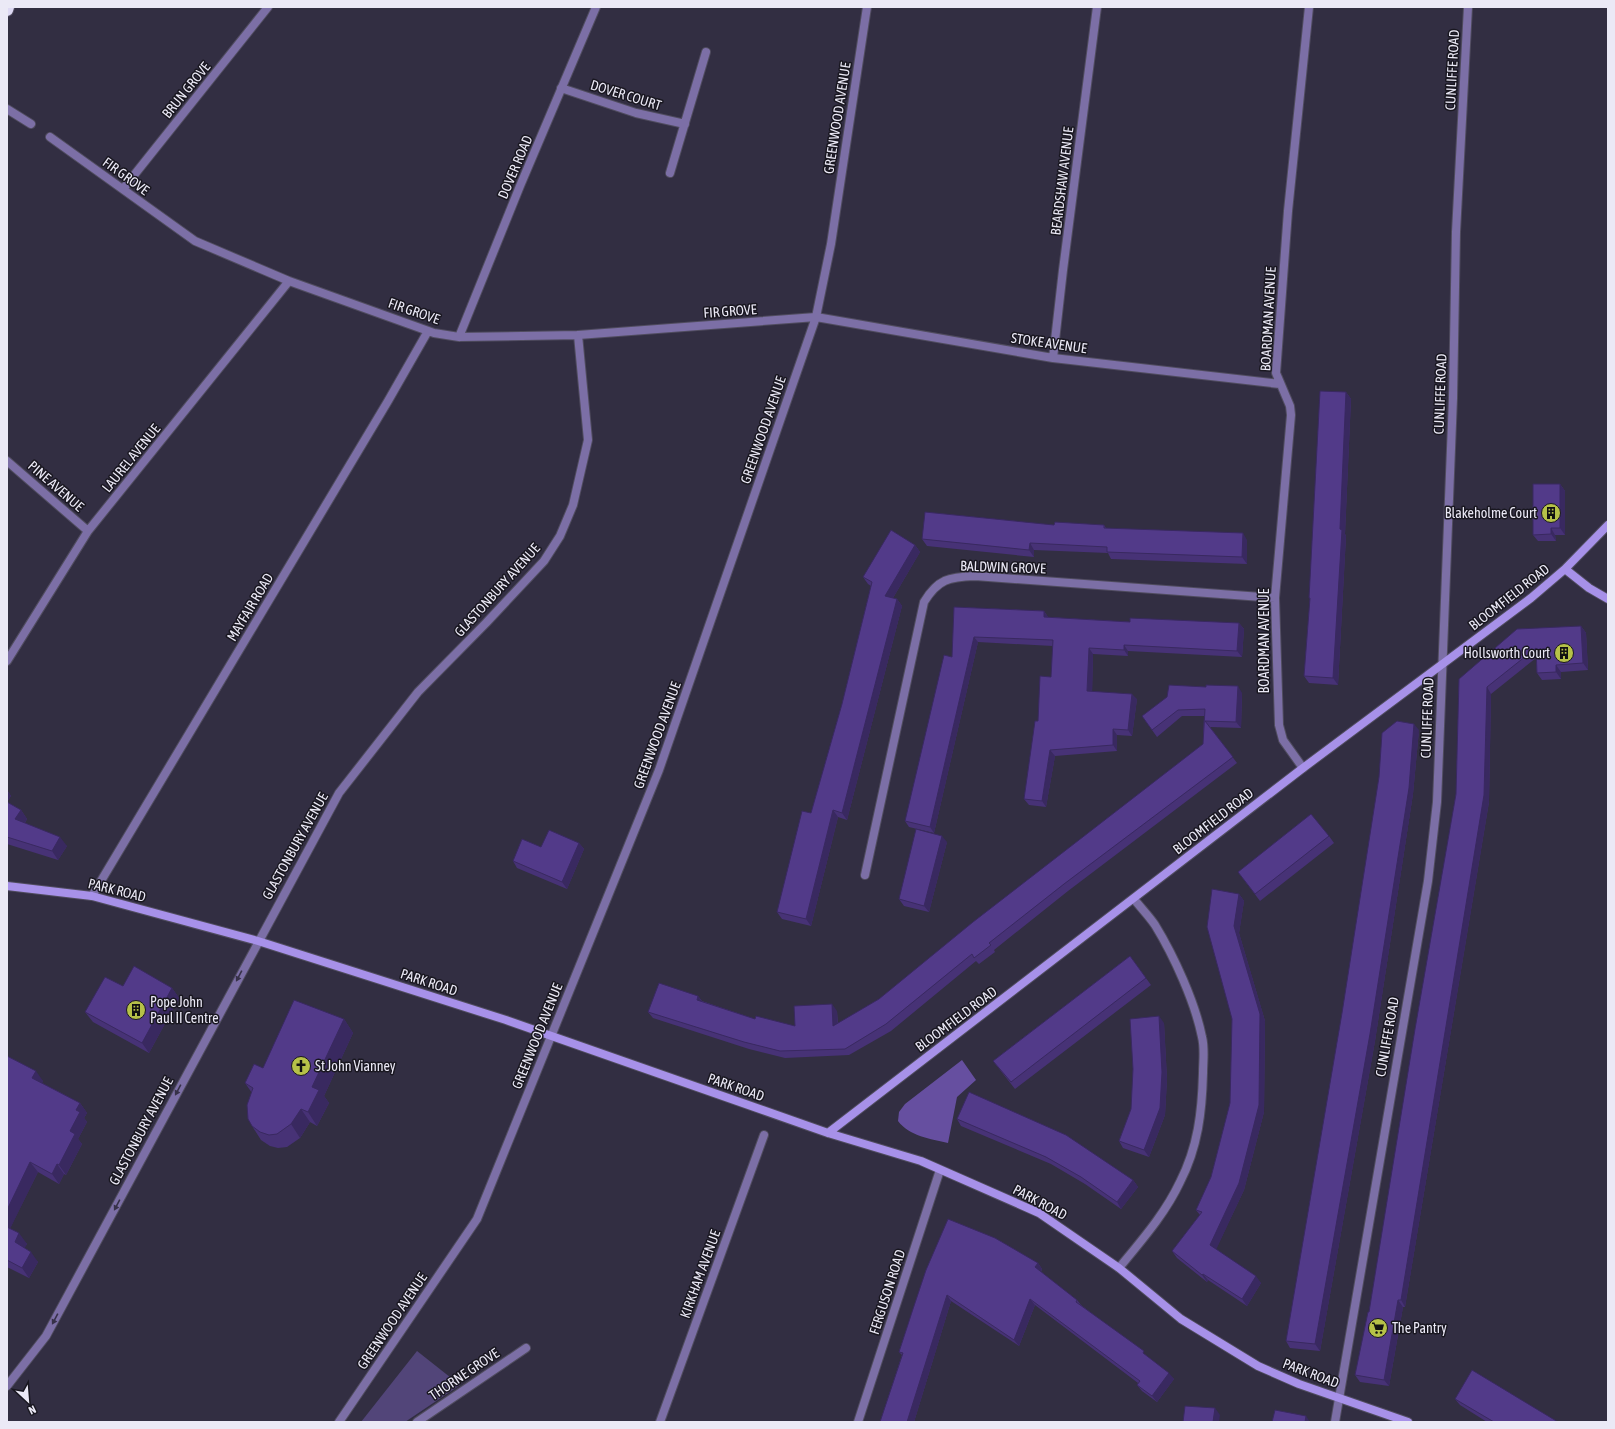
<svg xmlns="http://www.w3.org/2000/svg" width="1615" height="1429" font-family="'Asap Condensed',sans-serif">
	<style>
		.green { fill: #524579 }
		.forest { fill: #664fa0 }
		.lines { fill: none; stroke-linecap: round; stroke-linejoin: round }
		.street-casing { stroke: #504c5f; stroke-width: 10 }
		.secondary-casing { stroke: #504c5f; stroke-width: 10 }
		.highway-casing { stroke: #504c5f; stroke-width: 14 }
		.street { stroke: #7c6fa6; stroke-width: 8 }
		.secondary { stroke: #a791e9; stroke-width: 8 }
		.highway { stroke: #ded9f4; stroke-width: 12 }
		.wall { fill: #473276 }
		.shaded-wall { fill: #392960 }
		.building { fill: #523a89; stroke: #392960 }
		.oneway { fill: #373148 }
		.labels { text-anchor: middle; stroke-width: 3; stroke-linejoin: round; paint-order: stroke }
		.street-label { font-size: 14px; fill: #ebe9f6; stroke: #191720 }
		.poi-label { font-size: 14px; fill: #ebe9f6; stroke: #191720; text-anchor: start }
	</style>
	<rect width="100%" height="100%" fill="#322e42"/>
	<path class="green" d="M 417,1351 L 460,1385 L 405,1422 L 361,1422 Z"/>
	<path class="forest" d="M 962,1060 L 976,1080 L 957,1097 L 948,1143 C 931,1139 909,1136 898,1121 L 899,1112 L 905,1104 Z"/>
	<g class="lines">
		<g class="street-casing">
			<path id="street" d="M 561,88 L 636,113 L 685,124
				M 7,109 L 31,124
				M 50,137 L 195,241 L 289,281 L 434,333 L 459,337 L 578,335 L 816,317 L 1053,358 L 1280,384
				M 670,173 L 706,52
				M 123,189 L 268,7
				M 459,337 L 520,186 L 596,7
				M 1053,358 L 1063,270 L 1097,7
				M 7,461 L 88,531
				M 7,661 L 88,531 L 289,281
				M 1303,768 L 1283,740 L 1279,725 L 1275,598 L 1291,415 L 1290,406 L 1276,373 L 1277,360 L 1288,211 L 1309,7
				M 865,875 L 924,602 C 938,579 949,577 975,576 L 1275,598
				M 92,896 L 388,401 L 428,331
				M 1119,1268 C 1141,1241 1165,1214 1180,1182 C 1198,1147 1202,1112 1203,1073 C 1203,1061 1205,1049 1202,1037 C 1195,1002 1174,956 1155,925 C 1149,916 1141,908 1134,899
				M 7,1386 L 46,1336 L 339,793 L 418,692 L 486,623 L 544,561 L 560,536 L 573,505 L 588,440 L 578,335
				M 339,1422 L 477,1219 L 659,770 L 816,317 L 831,244 L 867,7
				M 417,1422 L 526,1348
				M 660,1422 L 764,1135
				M 858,1422 L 940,1170
				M 1335,1422 L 1428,881 L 1437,802 L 1453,398 L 1456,232 L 1468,7"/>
		</g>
		<g class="secondary-casing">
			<path id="secondary" d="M 1565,569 L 1589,588 L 1608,599
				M 7,886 L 92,896 L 258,941 L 506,1020 L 828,1133 L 921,1161 L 1039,1213 L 1119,1268 L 1181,1319 L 1258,1366 L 1299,1384 L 1408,1422
				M 828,1133 L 1303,768 L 1531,598 L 1565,569 L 1608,525"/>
		</g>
		<g class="highway-casing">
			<path id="highway" d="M 7,10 L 8,7"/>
		</g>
		<use href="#street" class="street"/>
		<use href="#secondary" class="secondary"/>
		<use href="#highway" class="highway"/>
	</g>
	<path class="wall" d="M 1346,392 L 1351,399 L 1345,534 L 1346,536 L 1338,685 L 1309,683 L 1304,676 L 1310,599 L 1309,598 Z
		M 1560,484 L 1565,491 L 1565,535 L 1555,535 L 1556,541 L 1538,541 L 1533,535 Z
		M 1054,525 L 1104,525 L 1106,528 L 1247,540 L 1247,564 L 1111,559 L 1108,553 L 1034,550 L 1034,557 L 927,546 L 922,539 Z
		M 915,545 L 920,552 L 893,598 L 897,599 L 902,606 L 847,820 L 838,817 L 811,926 L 782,919 L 777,912 L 811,813 L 842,704 L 871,586 L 868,584 L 863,577 Z
		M 954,607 L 1044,611 L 1048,617 L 1130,622 L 1239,623 L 1244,629 L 1242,657 L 1128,651 L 1128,656 L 1093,654 L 1092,692 L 1137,699 L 1132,736 L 1117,735 L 1117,751 L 1055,756 L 1046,807 L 1029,805 L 1024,799 L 1038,721 L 1051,677 L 1053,646 L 978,642 L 934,833 L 909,827 L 905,821 L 952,657 Z
		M 1581,626 L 1586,633 L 1588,670 L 1561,672 L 1561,679 L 1542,680 L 1537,673 L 1536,658 L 1491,694 L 1489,802 L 1405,1307 L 1403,1307 L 1389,1386 L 1360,1382 L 1355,1375 L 1369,1312 L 1456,794 L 1459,679 Z
		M 1206,687 L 1242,693 L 1241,728 L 1210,727 L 1237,763 L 1068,891 L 994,950 L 995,952 L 979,964 L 976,961 L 891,1031 L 849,1055 L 785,1058 L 749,1049 L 653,1018 L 648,1012 L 698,996 L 702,1001 L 755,1019 L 795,1026 L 837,1011 L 838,1024 L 879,999 L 1203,744 L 1204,716 L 1182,716 L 1157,737 L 1142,716 Z
		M 1419,730 L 1413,794 L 1375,1041 L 1320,1351 L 1290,1348 L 1286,1341 Z
		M 7,790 L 11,796 L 7,802 L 21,810 L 27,819 L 25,823 L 67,846 L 58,860 L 7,844 Z
		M 1329,836 L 1334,843 L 1260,901 L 1238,872 Z
		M 947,842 L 929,912 L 904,906 L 899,899 Z
		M 579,843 L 584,849 L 567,889 L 517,868 L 513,861 L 541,847 Z
		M 1239,894 L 1244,901 L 1239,933 L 1265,1021 L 1264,1112 L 1244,1190 L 1216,1249 L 1261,1283 L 1247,1306 L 1208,1280 L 1207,1282 L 1177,1258 L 1172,1251 L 1200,1215 L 1196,1210 L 1211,1177 L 1230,1103 Z
		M 1130,956 L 1151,985 L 1015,1089 L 993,1061 Z
		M 123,986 L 172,988 L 179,998 L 149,1053 L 93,1022 L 85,1012 Z
		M 344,1019 L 353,1033 L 324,1096 L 329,1103 L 317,1126 L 310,1122 L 300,1138 L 287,1147 L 278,1148 L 270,1146 L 261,1140 L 252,1126 L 252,1093 L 245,1083 L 263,1068 Z
		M 1164,1023 L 1167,1079 L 1165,1115 L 1149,1157 L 1123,1148 L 1119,1141 Z
		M 7,1056 L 43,1081 L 42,1083 L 80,1103 L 87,1113 L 84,1118 L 87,1122 L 78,1139 L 82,1144 L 66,1175 L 64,1174 L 59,1184 L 38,1172 L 10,1228 L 27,1244 L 24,1248 L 38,1262 L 29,1278 L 7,1267 Z
		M 957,1119 L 1133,1180 L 1138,1187 L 1121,1209 L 1085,1184 L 1051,1164 L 961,1126 Z
		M 1038,1263 L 1042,1269 L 1041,1272 L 1077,1300 L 1081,1305 L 1148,1357 L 1174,1379 L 1157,1402 L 1142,1391 L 1137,1385 L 1138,1383 L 1035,1305 L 1019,1346 L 951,1301 L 914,1422 L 880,1422 L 902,1355 L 899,1352 L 926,1270 Z
		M 1455,1399 L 1558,1422 L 1487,1422 L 1460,1405 Z"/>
	<path class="shaded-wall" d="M 1346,392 L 1351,399 L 1345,534 L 1346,536 L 1338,685 L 1333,678 Z
		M 1560,484 L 1565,491 L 1565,535 L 1560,528 Z
		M 1551,528 L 1555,535 L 1556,541 L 1551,534 Z
		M 1243,533 L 1247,540 L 1247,564 L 1242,557 Z
		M 1030,543 L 1034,550 L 1034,557 L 1029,550 Z
		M 915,545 L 920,552 L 890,603 L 885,596 Z
		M 897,599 L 902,606 L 847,820 L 842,813 Z
		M 1044,611 L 1048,617 L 1048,623 L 1044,617 Z
		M 1239,623 L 1244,629 L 1242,657 L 1237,651 Z
		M 1581,626 L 1586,633 L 1588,670 L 1583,663 Z
		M 974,637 L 978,642 L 934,833 L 930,827 Z
		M 1124,645 L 1128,651 L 1128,656 L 1124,650 Z
		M 1089,648 L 1093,654 L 1092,697 L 1087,691 Z
		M 1556,665 L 1561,672 L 1561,679 L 1556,672 Z
		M 1238,686 L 1242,693 L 1241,728 L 1236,722 Z
		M 1487,687 L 1491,694 L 1489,802 L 1405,1307 L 1401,1300 Z
		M 1132,694 L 1137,699 L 1132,736 L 1128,730 Z
		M 1414,724 L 1419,730 L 1413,794 L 1375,1041 L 1320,1351 L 1315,1344 Z
		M 1113,729 L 1117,735 L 1117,751 L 1113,745 Z
		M 1050,750 L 1055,756 L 1046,807 L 1042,801 Z
		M 7,790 L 11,796 L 7,802 Z
		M 21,810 L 27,819 L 22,828 L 15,819 Z
		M 833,810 L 838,817 L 811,926 L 806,919 Z
		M 942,836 L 947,842 L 929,912 L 924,906 Z
		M 60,837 L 67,846 L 58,860 L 52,851 Z
		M 579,843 L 584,849 L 567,889 L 562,882 Z
		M 1239,894 L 1244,901 L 1239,933 L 1265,1021 L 1264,1112 L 1244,1190 L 1215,1252 L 1210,1245 L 1239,1183 L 1234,926 Z
		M 172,988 L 179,998 L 149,1053 L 142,1043 Z
		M 698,996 L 703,1003 L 697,1000 Z
		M 832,1004 L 837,1011 L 838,1033 L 833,1026 Z
		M 1159,1016 L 1164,1023 L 1167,1079 L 1165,1115 L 1149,1157 L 1144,1150 Z
		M 344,1019 L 353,1033 L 324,1096 L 329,1103 L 317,1126 L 308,1112 L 312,1087 Z
		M 36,1071 L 43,1081 L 40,1088 L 32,1078 Z
		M 80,1103 L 87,1113 L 84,1118 L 87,1122 L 78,1139 L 82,1144 L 66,1175 L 59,1165 L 76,1110 Z
		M 301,1109 L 310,1122 L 300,1138 L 291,1124 Z
		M 30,1162 L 38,1172 L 8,1233 L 7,1233 L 7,1210 Z
		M 57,1164 L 64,1174 L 59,1184 L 52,1174 Z
		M 1133,1180 L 1138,1187 L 1121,1209 L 1117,1202 Z
		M 19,1233 L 27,1244 L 22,1253 L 15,1242 Z
		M 31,1252 L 38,1262 L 29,1278 L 22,1268 Z
		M 1038,1263 L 1042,1269 L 1039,1274 L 1035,1267 Z
		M 1203,1274 L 1208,1280 L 1207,1282 L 1202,1275 Z
		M 1256,1276 L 1261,1283 L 1247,1306 L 1242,1299 Z
		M 947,1295 L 951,1301 L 914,1422 L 907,1422 Z
		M 1030,1299 L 1035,1305 L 1019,1346 L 1014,1340 Z
		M 1398,1300 L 1403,1307 L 1389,1386 L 1384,1380 Z
		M 1169,1373 L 1174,1379 L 1157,1402 L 1152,1396 Z
		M 1215,1408 L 1220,1415 L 1219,1422 L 1213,1422 Z
		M 1306,1416 L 1310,1422 L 1305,1422 Z"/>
	<path class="building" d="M 1320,391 L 1346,392 L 1340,529 L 1342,530 L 1333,678 L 1304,676 L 1310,598 L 1309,598 Z
		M 1533,484 L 1560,484 L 1560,528 L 1551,528 L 1551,534 L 1533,535 Z
		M 925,512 L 1054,525 L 1055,522 L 1104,525 L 1104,528 L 1243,533 L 1242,557 L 1107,552 L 1107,547 L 1030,543 L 1029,550 L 922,539 Z
		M 891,530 L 915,545 L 885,596 L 897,599 L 842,813 L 833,810 L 806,919 L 777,912 L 802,811 L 811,813 L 842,704 L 872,582 L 863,577 Z
		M 954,607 L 1044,611 L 1044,617 L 1130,622 L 1130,618 L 1239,623 L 1237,651 L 1124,645 L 1124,650 L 1089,648 L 1087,691 L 1132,694 L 1128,730 L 1113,729 L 1113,745 L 1050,750 L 1042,801 L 1024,799 L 1035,721 L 1038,721 L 1040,676 L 1051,677 L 1053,640 L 974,637 L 930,827 L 905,821 L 944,655 L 952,657 Z
		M 1581,626 L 1583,663 L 1556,665 L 1556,672 L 1537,673 L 1536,648 L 1487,687 L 1484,795 L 1401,1300 L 1398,1300 L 1384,1380 L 1355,1375 L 1368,1312 L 1369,1312 L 1415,1029 L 1456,794 L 1459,679 L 1517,629 Z
		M 1169,685 L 1206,687 L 1206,685 L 1238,686 L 1236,722 L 1205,721 L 1233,757 L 1064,884 L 989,943 L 991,945 L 974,958 L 972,954 L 886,1024 L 845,1049 L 780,1051 L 744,1042 L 648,1012 L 659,983 L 698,996 L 697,1000 L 755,1019 L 756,1016 L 795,1026 L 794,1006 L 832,1004 L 833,1026 L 879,999 L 973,922 L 1203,744 L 1205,709 L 1178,710 L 1152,730 L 1142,716 L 1167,697 Z
		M 1397,721 L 1414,724 L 1409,788 L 1370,1034 L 1315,1344 L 1286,1341 L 1342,1013 L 1379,777 L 1382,733 Z
		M 7,802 L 21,810 L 15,819 L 60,837 L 52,851 L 7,837 Z
		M 1311,814 L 1329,836 L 1255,894 L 1238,872 Z
		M 916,829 L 942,836 L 924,906 L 899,899 Z
		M 549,830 L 579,843 L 562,882 L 513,861 L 522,839 L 541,847 Z
		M 1212,889 L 1239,894 L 1234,926 L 1260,1014 L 1259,1105 L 1239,1183 L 1210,1245 L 1256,1276 L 1242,1299 L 1203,1274 L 1202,1275 L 1172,1251 L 1202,1212 L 1196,1210 L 1211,1177 L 1230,1103 L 1232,1019 L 1207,927 Z
		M 1130,956 L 1146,978 L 1011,1082 L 993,1061 Z
		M 134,966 L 172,988 L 142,1043 L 85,1012 L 105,977 L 123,986 Z
		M 294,1000 L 344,1019 L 312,1087 L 319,1090 L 308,1112 L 301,1109 L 291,1124 L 277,1134 L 269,1135 L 260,1132 L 252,1126 L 248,1119 L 247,1105 L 253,1088 L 245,1083 L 254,1064 L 263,1068 Z
		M 1159,1016 L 1162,1072 L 1160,1108 L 1144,1150 L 1119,1141 L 1131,1109 L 1133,1069 L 1130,1019 Z
		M 7,1056 L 36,1071 L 32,1078 L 80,1103 L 76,1110 L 80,1112 L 70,1131 L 75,1134 L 59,1165 L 57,1164 L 52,1174 L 30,1162 L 7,1210 Z
		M 969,1092 L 1066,1135 L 1133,1180 L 1117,1202 L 1081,1177 L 1046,1157 L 957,1119 Z
		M 948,1219 L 995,1238 L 1038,1263 L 1035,1267 L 1077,1300 L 1076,1302 L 1144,1351 L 1143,1353 L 1169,1373 L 1152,1396 L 1137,1385 L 1140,1381 L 1030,1299 L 1014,1340 L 947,1295 L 907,1422 L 880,1422 L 903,1353 L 899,1352 L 913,1309 L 926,1270 Z
		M 7,1227 L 19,1233 L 15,1242 L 31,1252 L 22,1268 L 7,1260 Z
		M 1472,1370 L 1558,1422 L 1494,1422 L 1455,1399 Z
		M 1185,1406 L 1215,1408 L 1213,1422 L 1183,1422 Z
		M 1275,1410 L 1306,1416 L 1305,1422 L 1272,1422 Z"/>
	<defs><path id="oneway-solid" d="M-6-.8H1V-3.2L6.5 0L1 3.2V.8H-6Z"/></defs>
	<g class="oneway">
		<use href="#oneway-solid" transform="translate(239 976) rotate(118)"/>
		<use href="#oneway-solid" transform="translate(178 1090) rotate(118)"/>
		<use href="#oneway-solid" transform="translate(117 1205) rotate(118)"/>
		<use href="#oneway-solid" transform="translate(55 1319) rotate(118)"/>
	</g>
	<defs>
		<g id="building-disc" transform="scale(1)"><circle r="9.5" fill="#b6c148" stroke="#191720"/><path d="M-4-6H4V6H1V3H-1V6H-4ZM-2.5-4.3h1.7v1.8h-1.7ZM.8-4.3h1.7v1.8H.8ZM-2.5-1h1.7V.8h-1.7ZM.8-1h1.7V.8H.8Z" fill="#111"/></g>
		<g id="church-disc" transform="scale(1)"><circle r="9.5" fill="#b6c148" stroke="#191720"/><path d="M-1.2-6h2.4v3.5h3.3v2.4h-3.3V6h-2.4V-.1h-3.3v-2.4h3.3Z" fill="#111"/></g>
		<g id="supermarket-disc" transform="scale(1)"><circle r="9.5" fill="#b6c148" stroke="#191720"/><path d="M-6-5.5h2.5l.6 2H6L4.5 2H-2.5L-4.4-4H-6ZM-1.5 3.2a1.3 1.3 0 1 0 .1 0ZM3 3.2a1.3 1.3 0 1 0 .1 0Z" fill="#111"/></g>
	</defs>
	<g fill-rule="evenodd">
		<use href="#building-disc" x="1551" y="513"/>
		<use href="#building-disc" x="1564" y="653"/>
		<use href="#building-disc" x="136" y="1010"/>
		<use href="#church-disc" x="301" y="1066"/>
		<use href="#supermarket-disc" x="1378" y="1328"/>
	</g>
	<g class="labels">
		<g class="street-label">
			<text transform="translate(1452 70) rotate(-87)" y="5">CUNLIFFE ROAD</text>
			<text transform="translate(186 90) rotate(-51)" y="5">BRUN GROVE</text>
			<text transform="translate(626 95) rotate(17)" y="5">DOVER COURT</text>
			<text transform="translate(837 118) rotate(-81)" y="5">GREENWOOD AVENUE</text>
			<text transform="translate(515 167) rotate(-67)" y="5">DOVER ROAD</text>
			<text transform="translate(126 176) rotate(36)" y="5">FIR GROVE</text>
			<text transform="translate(1062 181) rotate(-83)" y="5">BEARDSHAW AVENUE</text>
			<text transform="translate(414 311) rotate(19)" y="5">FIR GROVE</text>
			<text transform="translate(730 311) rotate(-4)" y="5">FIR GROVE</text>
			<text transform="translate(1268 319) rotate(-87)" y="5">BOARDMAN AVENUE</text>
			<text transform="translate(1049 343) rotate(8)" y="5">STOKE AVENUE</text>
			<text transform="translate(1440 394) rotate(-88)" y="5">CUNLIFFE ROAD</text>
			<text transform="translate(763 430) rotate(-71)" y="5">GREENWOOD AVENUE</text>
			<text transform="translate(131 458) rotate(-51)" y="5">LAUREL AVENUE</text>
			<text transform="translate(56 486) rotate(41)" y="5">PINE AVENUE</text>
			<text transform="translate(1003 567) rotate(2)" y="5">BALDWIN GROVE</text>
			<text transform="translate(497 590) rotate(-48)" y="5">GLASTONBURY AVENUE</text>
			<text transform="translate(1509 597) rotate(-38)" y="5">BLOOMFIELD ROAD</text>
			<text transform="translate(250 607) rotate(-59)" y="5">MAYFAIR ROAD</text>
			<text transform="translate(1264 641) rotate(-90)" y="5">BOARDMAN AVENUE</text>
			<text transform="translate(1427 718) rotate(-88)" y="5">CUNLIFFE ROAD</text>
			<text transform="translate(657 735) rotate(-70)" y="5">GREENWOOD AVENUE</text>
			<text transform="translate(1213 821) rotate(-38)" y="5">BLOOMFIELD ROAD</text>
			<text transform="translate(295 846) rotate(-61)" y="5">GLASTONBURY AVENUE</text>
			<text transform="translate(117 890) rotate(14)" y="5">PARK ROAD</text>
			<text transform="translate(429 982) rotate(18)" y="5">PARK ROAD</text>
			<text transform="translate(956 1019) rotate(-37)" y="5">BLOOMFIELD ROAD</text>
			<text transform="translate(537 1036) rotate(-68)" y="5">GREENWOOD AVENUE</text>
			<text transform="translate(1387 1037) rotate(-80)" y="5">CUNLIFFE ROAD</text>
			<text transform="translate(736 1087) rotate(19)" y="5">PARK ROAD</text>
			<text transform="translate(141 1131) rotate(-62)" y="5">GLASTONBURY AVENUE</text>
			<text transform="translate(1040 1202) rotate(28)" y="5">PARK ROAD</text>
			<text transform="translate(700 1274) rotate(-70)" y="5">KIRKHAM AVENUE</text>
			<text transform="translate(887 1292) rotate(-72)" y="5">FERGUSON ROAD</text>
			<text transform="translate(392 1321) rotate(-56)" y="5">GREENWOOD AVENUE</text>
			<text transform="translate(1311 1373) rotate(21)" y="5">PARK ROAD</text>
			<text transform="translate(464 1374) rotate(-34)" y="5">THORNE GROVE</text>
		</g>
		<g class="poi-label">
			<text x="1537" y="518" text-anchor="end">Blakeholme Court</text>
			<text x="1550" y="658" text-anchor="end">Hollsworth Court</text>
			<text x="150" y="1007">Pope John<tspan x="150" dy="16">Paul II Centre</tspan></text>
			<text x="315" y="1071">St John Vianney</text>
			<text x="1392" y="1333">The Pantry</text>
		</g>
	</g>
	<rect width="1615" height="1429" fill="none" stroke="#ebe9f6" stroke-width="16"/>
	<g transform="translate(28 1401) rotate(154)" stroke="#191720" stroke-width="3" paint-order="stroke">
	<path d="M0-3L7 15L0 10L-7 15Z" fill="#ebe9f6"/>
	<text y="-6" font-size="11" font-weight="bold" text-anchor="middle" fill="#ebe9f6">N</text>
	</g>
</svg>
